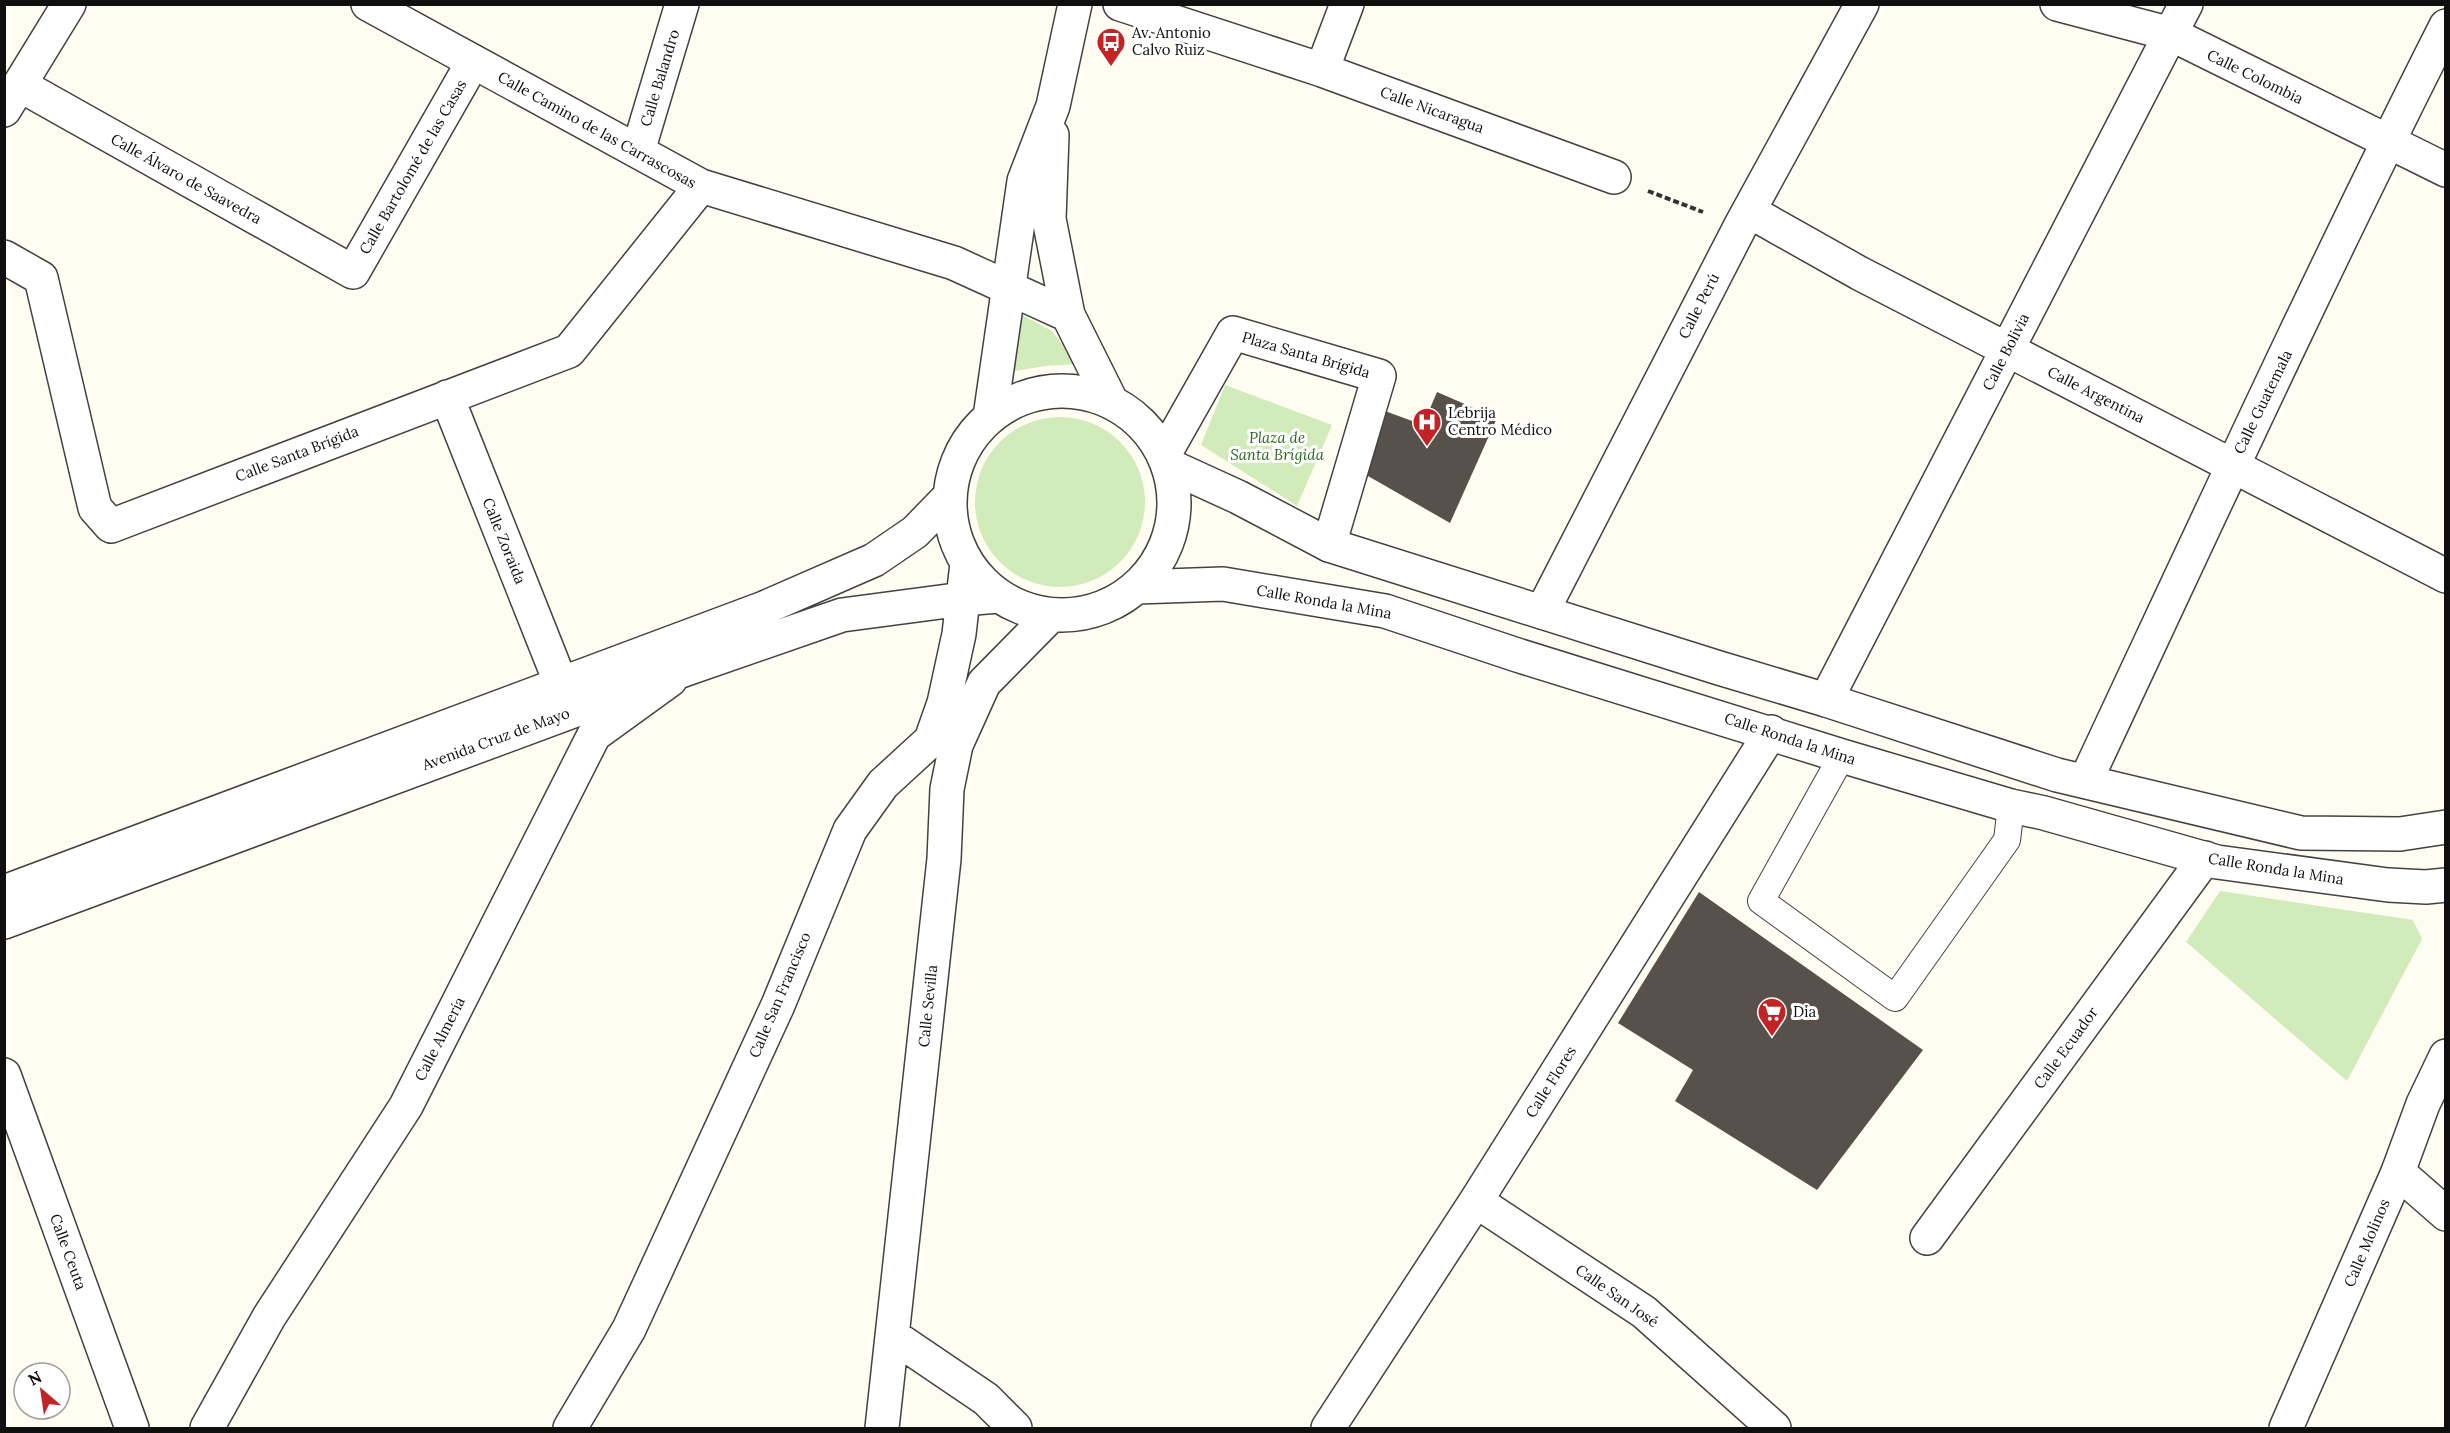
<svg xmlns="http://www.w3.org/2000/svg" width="2450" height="1433" font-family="Lora,serif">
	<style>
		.green { fill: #d1ebba }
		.building { fill: #58514b }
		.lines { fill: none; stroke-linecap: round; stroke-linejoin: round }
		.service-casing { stroke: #424242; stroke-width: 28 }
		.pedestrian-casing { stroke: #424242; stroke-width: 36 }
		.minor-casing { stroke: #424242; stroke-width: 36 }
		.tertiary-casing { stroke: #424242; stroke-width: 36 }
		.path { stroke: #313131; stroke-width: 4; stroke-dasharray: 6 3; stroke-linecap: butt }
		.service { stroke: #fff; stroke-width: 26 }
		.pedestrian { stroke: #fff; stroke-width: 33 }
		.minor { stroke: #fff; stroke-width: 33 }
		.tertiary { stroke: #fff; stroke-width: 33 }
		.labels { text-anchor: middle; stroke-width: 6; stroke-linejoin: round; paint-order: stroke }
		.poi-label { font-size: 15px; fill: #0f0f0f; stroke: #fff; text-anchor: start }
		.street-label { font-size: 15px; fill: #0f0f0f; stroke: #fff }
		.park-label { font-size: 15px; font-style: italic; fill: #2a691d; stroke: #fff }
	</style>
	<rect width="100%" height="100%" fill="#fffdf2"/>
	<path class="green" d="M 1020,314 L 1052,331 L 1078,364 L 1045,366 L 1009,372 Z
		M 1225,385 L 1332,425 L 1297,506 L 1201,445 Z
		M975 502a85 85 0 1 1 170 0a85 85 0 1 1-170 0Z
		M 2220,891 L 2413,920 L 2422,939 L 2347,1081 L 2186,942 Z"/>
	<path class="building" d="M 1437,392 L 1497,418 L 1450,523 L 1361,472 L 1385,411 L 1423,425 Z
		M 1699,892 L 1923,1050 L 1817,1190 L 1675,1101 L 1693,1070 L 1618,1023 Z"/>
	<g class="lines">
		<g class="service-casing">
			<path id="service" d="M 1842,756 L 1761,901 L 1895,998 L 2007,840 L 2011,806"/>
		</g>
		<g class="pedestrian-casing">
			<path id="pedestrian" d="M 2398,1172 L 2446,1214"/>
		</g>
		<g class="minor-casing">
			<path id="minor" d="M 1120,4 L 1322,70 L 1614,177
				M 2057,4 L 2171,34 L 2446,170
				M 1322,70 L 1347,4
				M 20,85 L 353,272 L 473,62
				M 4,110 L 69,4
				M 638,151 L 682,4
				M 1749,211 L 1859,273 L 2446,576
				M 4,257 L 41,278 L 95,508 L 111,526 L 569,351 L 701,186
				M 447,397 L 561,684
				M 1164,455 L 1233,333 L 1379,376 L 1329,545
				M 1542,612 L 1740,227 L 1862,4
				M 1826,700 L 2186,4
				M 2086,780 C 2204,528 2320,275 2446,26
				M 4,1075 L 132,1428
				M 1476,1201 L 1644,1312 L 1774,1428
				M 1927,1238 L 2205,858
				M 207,1428 L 269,1317 L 406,1106 L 594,735 L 670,680
				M 1328,1428 L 1476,1201 L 1771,732"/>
		</g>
		<g class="tertiary-casing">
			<path id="tertiary" d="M 368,4 L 701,186 L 954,263 L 1068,315
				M 1052,135 L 1049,219 L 1068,315 L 1112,403
				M950 503a112 112 0 1 1 224 0a112 112 0 1 1-224 0Z
				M 990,417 L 1024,181 L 1053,106 L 1075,4
				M 1168,465 L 1238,497 L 1329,545 L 1719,668 L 1826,700 L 2057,775 L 2301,833 L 2400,834 L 2446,827
				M 1137,587 L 1223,584 L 1385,611 L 1517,655 L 1842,756 L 2011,806 L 2044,813 L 2217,862 L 2388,885 L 2426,887 L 2446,885
				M 4,892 L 764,608 L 874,560 L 915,532 L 950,496
				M 4,922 L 686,669 L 842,615 L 963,599 L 998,596
				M 893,1336 L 986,1399 L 1015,1428
				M 570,1428 L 629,1329 L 778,1005 L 850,830 L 883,784 L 931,740 L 944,703 L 959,634 L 967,563
				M 882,1428 L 944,859 L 947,789 L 956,745 L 984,683 L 1051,615
				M 2286,1428 L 2398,1172 L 2423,1104 L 2446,1056"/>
		</g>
		<path class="path" d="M 1648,191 L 1703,212"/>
		<use href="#service" class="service"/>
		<use href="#pedestrian" class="pedestrian"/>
		<use href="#minor" class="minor"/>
		<use href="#tertiary" class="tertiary"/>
	</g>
	<defs>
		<g id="bus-pin" transform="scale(1.5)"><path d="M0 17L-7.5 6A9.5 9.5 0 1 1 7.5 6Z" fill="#c32325" stroke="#fff"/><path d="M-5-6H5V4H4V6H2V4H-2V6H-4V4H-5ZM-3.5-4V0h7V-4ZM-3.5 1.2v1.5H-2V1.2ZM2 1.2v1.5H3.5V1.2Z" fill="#fff"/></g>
		<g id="hospital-pin" transform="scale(1.5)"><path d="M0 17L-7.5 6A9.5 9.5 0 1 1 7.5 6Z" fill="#c32325" stroke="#fff"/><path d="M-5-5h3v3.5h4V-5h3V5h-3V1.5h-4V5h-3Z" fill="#fff"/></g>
		<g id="supermarket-pin" transform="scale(1.5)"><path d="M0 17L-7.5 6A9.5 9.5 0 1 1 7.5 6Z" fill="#c32325" stroke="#fff"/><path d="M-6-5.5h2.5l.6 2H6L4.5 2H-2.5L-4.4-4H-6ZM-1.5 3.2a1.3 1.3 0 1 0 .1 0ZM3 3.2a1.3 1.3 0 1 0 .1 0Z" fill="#fff"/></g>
	</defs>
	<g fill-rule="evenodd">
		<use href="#bus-pin" x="1111" y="42"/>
		<use href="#hospital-pin" x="1427" y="422"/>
		<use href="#supermarket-pin" x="1772" y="1012"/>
	</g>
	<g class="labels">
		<g class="poi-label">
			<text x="1132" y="38">Av. Antonio<tspan x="1132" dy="17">Calvo Ruiz</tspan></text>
			<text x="1448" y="418">Lebrija<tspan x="1448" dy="17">Centro Médico</tspan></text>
			<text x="1793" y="1017">Dia</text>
		</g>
		<g class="street-label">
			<text transform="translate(2255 77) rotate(26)" y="5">Calle Colombia</text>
			<text transform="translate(660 78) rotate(-73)" y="5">Calle Balandro</text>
			<text transform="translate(1432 110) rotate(20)" y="5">Calle Nicaragua</text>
			<text transform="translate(597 130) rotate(29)" y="5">Calle Camino de las Carrascosas</text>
			<text transform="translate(413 167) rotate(-60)" y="5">Calle Bartolomé de las Casas</text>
			<text transform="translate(186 179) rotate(29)" y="5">Calle Álvaro de Saavedra</text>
			<text transform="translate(1699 306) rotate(-63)" y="5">Calle Perú</text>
			<text transform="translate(2006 352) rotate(-63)" y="5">Calle Bolivia</text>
			<text transform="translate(1306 355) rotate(16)" y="5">Plaza Santa Brígida</text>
			<text transform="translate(2096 395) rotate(27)" y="5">Calle Argentina</text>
			<text transform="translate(2263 402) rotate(-64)" y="5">Calle Guatemala</text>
			<text transform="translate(297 454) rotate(-21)" y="5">Calle Santa Brígida</text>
			<text transform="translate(504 541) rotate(68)" y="5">Calle Zoraida</text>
			<text transform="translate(1324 602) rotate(10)" y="5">Calle Ronda la Mina</text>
			<text transform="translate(496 739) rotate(-20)" y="5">Avenida Cruz de Mayo</text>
			<text transform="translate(1790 739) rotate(18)" y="5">Calle Ronda la Mina</text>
			<text transform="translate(2276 869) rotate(9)" y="5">Calle Ronda la Mina</text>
			<text transform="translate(780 995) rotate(-67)" y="5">Calle San Francisco</text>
			<text transform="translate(928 1006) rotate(-84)" y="5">Calle Sevilla</text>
			<text transform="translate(440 1039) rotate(-63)" y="5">Calle Almería</text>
			<text transform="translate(2066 1048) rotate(-54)" y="5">Calle Ecuador</text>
			<text transform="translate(1551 1082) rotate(-58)" y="5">Calle Flores</text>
			<text transform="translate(2367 1243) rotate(-67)" y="5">Calle Molinos</text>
			<text transform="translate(68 1252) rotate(70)" y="5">Calle Ceuta</text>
			<text transform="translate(1617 1296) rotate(35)" y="5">Calle San José</text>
		</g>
		<g class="park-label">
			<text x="1277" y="443">Plaza de<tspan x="1277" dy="17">Santa Brígida</tspan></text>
		</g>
	</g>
	<rect width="2450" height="1433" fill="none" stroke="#0f0f0f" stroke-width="12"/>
	<g transform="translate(42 1391) rotate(331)"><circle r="28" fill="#ffffff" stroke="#9f9f9f" stroke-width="1.5"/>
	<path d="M0-4.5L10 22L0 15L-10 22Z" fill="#c32325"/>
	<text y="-9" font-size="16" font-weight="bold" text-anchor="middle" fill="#0f0f0f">N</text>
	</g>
</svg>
